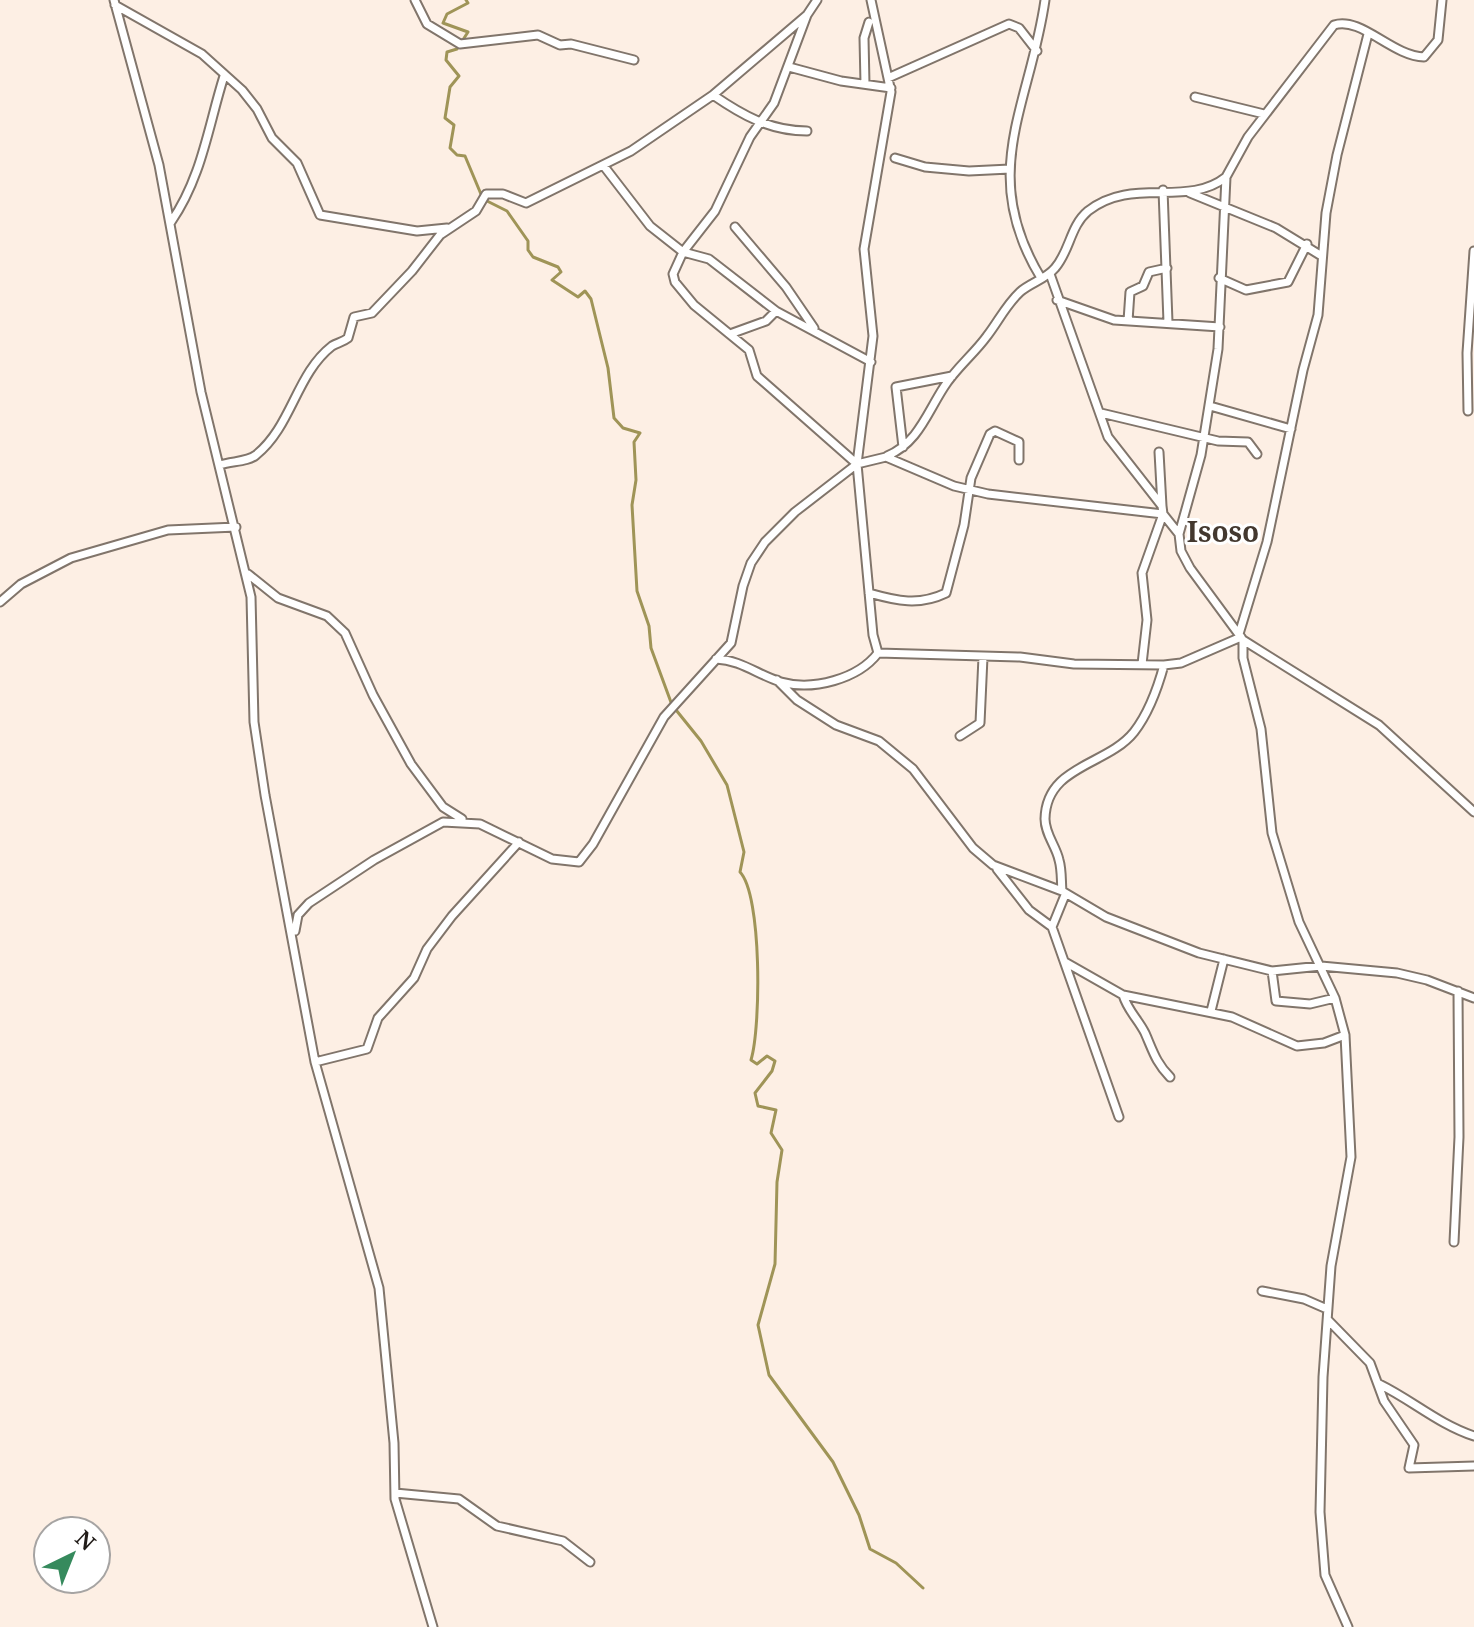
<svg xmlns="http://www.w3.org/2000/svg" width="1474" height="1627" font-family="'Noto Serif',serif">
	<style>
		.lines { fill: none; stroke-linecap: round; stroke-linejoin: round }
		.stream { stroke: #9f9457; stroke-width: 3 }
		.minor-casing { stroke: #81756b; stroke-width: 11 }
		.minor { stroke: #fff; stroke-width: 7 }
		.labels { text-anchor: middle; stroke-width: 6; stroke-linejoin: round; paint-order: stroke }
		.quarter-label { font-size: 28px; font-weight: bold; fill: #43382f; stroke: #fff }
	</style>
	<rect width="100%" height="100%" fill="#fdefe4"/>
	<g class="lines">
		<path class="stream" d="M 466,0 L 468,3 L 447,14 L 443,23 L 468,32 L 457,49 L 447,52 L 446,60 L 459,76 L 450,87 L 445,118 L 454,125 L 450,148 L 457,155 L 465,156 L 483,199 L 507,211 L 528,241 L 528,250 L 533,257 L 558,267 L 561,272 L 552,280 L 578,297 L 585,291 L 591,299 L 608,368 L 614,418 L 623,428 L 640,433 L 634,442 L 636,480 L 632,505 L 637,591 L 649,626 L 651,648 L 672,705 L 701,741 L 727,785 L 744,852 L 740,872 C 762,895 761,1027 751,1060 L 757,1064 L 767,1056 L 775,1061 L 772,1071 L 755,1093 L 758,1106 L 776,1110 L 771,1133 L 782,1150 L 777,1182 L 775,1264 L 758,1325 L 769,1375 L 833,1462 L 859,1515 L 870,1549 L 896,1563 L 923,1588"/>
		<g class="minor-casing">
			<path id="minor" d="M 114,0 L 159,165 L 201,392 L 251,597 L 254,722 L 265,795 L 315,1062 L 379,1288 L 394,1443 L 395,1499 L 433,1627
				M 415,0 L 427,24 L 460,44 L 538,35 L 560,45 L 571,44 L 634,60
				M 871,0 L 891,92 L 864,249 L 873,336 L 857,464 L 873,635 L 878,653 L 1020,657 L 1074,664 L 1164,665 L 1181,663 L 1241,637
				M 115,5 L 202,54 L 242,90 L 257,109 L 272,138 L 297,163 L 320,215 L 417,231 L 447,228
				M 807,15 L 774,103 L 750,137 L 715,211 L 683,252 L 673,274 L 675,282 L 694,305 L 749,350 L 757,376 L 857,464
				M 789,67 L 841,81 L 891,88
				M 888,78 L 1009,24 L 1019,28 L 1037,51
				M 865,84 L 864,38 L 869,22
				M 713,95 C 742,115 770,131 807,131
				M 1195,97 L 1264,114
				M 895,158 L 925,167 L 969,171 L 1010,169
				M 603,165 L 650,226 L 683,252 L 709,259 L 776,311 L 871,362
				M 1163,190 L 1168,322
				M 1190,193 L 1276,228 L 1320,255
				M 171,222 C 202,177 208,127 224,76
				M 735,227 L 786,287 L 814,328
				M 1050,274 L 1108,437 L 1162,506 L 1163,514 L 1179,534 L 1181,551 L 1190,568 L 1243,640 L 1243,658 L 1261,729 L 1272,833 L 1299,922 L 1335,998 L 1345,1035 L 1351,1157 L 1331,1266 L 1323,1377 L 1320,1512 L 1325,1575 L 1348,1627
				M 1041,278 C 977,173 1030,106 1045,0
				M 1219,278 L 1246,290 L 1288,282 L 1307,244
				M 1057,300 L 1114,320 L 1220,327
				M 1128,321 L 1130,292 L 1143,286 L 1149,272 L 1167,268
				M 730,334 L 766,321 L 776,311
				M 1210,406 L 1291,429
				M 1468,411 L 1467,353 L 1474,251
				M 1101,413 L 1218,441 L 1248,442 L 1257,454
				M 903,447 L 896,387 L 952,376
				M 1159,452 L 1162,506
				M 887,456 C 918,443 927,413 944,387 C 956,368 974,354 987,336 C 998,322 1006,305 1020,292 C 1030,283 1046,279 1055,268 C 1070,251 1070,226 1088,211 C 1132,176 1187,208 1226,177
				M 220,465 C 231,461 248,462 256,455 C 292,426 296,374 332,346 C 337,343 343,342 348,338 L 354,317 L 372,313 L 412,271 L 440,235 L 476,211 L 486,194 L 503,194 L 526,203 L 631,151 L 713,95 L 807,15 L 817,0
				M 1179,534 L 1201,455 L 1218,349 L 1226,177 L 1248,137 L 1334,25 C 1361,16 1392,56 1424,57 L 1438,40 L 1442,0
				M 248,574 L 278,598 L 327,616 L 345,633 L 373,695 L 411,764 L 443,807 L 462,819
				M 869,593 C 897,601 919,606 946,593 L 964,525 L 971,478 L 990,434 L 995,431 L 1019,442 L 1019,460
				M 0,602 L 21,584 L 71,558 L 168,530 L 236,527
				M 1239,634 L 1267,542 L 1303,370 L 1318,315 L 1326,213 L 1337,155 L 1368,34
				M 1243,640 L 1379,725 L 1474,812
				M 716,659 C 741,660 758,675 781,682 C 813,691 858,679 878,653
				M 777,680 L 797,700 L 836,725 L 879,741 L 913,769 L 973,848 L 993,865 L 1062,891 L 1106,917 L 1199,953 L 1272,971 L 1321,966 L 1397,973 L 1427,980 L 1474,998
				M 960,736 L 980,723 L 983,657
				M 997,869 L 1029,910 L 1052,927
				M 1062,891 C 1061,881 1062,870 1059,860 C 1056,846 1045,834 1045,819 C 1046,765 1107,766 1134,732 C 1148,714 1158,687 1164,665
				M 1065,895 L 1052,927 L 1119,1117
				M 295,931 L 298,915 L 309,903 L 374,860 L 443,822 L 480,824 L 552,859 L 579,862 L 593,844 L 664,717 L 731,643 L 743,586 L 751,563 L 765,542 L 795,512 L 857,464 L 886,457 L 954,486 L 988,494 L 1163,514 L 1142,573 L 1147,620 L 1142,664
				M 1065,962 L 1123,995 L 1232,1017 L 1297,1046 L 1324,1043 L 1345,1035
				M 1272,971 L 1276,1001 L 1310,1004 L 1335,998
				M 1123,995 C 1128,1011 1138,1019 1145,1033 C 1153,1051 1156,1063 1170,1077
				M 1211,1011 L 1224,959
				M 315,1062 L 367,1049 L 378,1018 L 414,978 L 427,949 L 452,916 L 519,842
				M 1454,1242 L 1459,1137 L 1458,991
				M 1262,1291 L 1304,1299 L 1327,1309
				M 1328,1320 L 1370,1363 L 1384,1401 L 1414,1445 L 1409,1468 L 1474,1466
				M 1379,1384 C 1412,1400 1438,1424 1474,1436
				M 395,1493 L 459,1499 L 497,1526 L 563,1541 L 590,1562"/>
		</g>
		<use href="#minor" class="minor"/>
	</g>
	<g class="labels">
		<g class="quarter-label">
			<text x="1223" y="542">Isoso</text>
		</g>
	</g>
	<g transform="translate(72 1555) rotate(43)"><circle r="38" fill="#ffffff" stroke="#a6a4a3" stroke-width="2"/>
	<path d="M0-6L14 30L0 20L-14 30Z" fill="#368a5d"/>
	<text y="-12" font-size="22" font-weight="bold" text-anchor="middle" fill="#211c18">N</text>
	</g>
</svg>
